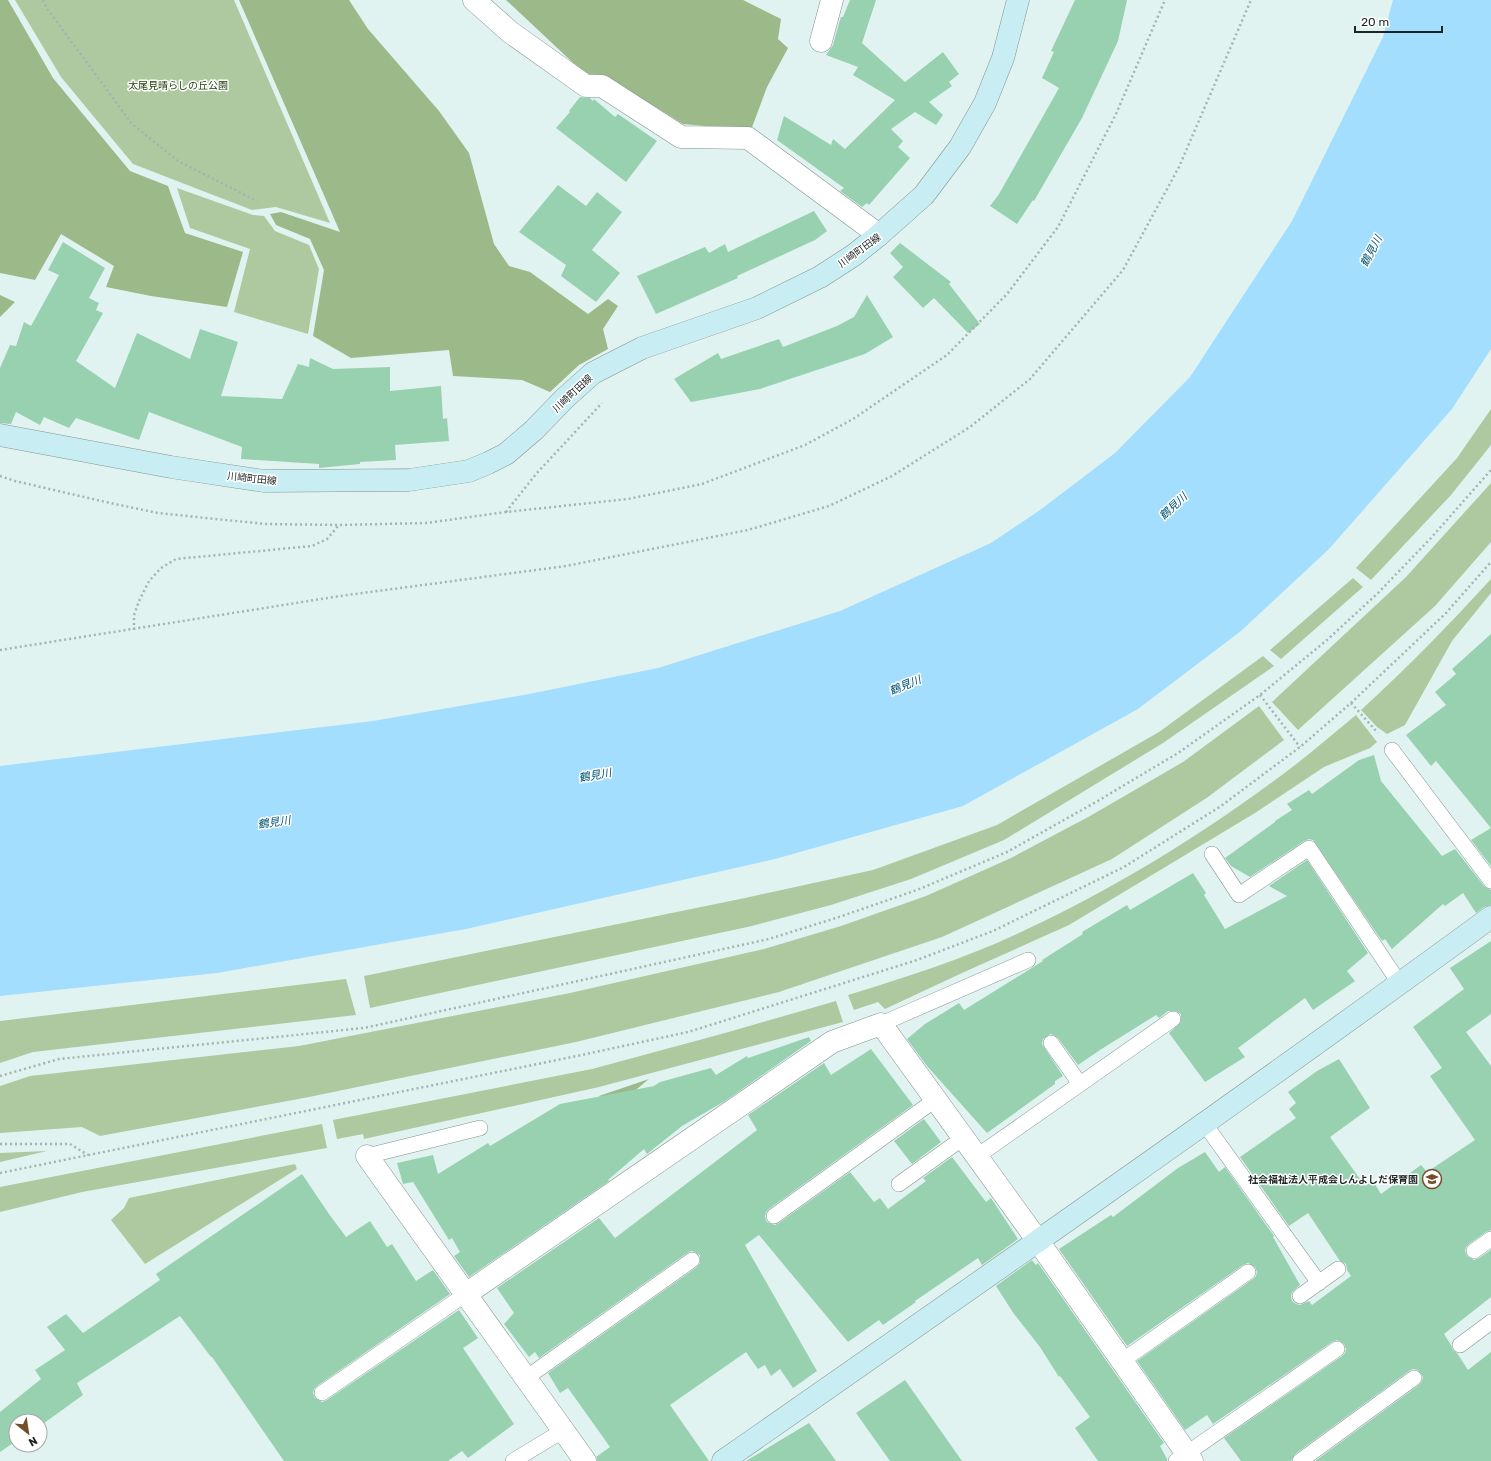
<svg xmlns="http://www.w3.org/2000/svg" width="1491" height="1461" font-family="Rubik,'Noto Sans JP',sans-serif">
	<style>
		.green { fill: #aec99f }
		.forest { fill: #9bb989 }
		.water { fill: #a3defe }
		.building { fill: #98d1b0 }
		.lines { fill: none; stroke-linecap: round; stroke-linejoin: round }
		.lane-casing { stroke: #839491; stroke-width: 16 }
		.street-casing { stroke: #839491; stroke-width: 23 }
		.secondary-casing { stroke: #839491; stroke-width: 23 }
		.path { stroke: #a4b3b0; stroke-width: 2.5; stroke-dasharray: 2 3; stroke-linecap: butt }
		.lane { stroke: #fff; stroke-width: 15 }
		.street { stroke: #fff; stroke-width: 22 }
		.secondary { stroke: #c8eef3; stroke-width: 22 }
		.labels { text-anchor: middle; stroke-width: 3; stroke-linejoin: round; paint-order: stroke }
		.park-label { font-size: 10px; fill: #213d09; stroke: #fff }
		.street-label { font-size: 10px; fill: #1e2524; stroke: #fff }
		.poi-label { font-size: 10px; font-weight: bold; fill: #1e2524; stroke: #fff; text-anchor: end }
		.water-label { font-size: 11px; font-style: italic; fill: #005270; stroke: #fff }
	</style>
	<rect width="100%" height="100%" fill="#e1f3f0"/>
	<path class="green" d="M 15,0 L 234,0 L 330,223 L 276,207 L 252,210 L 133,164 L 61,77 Z
		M 177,188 L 253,215 L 264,216 L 275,231 L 309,245 L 319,269 L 308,334 L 234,312 L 250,249 L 190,228 Z
		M 1491,409 L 1491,445 L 1451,495 L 1371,580 L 1356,568 L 1457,458 Z
		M 1491,483 L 1491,542 L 1435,606 L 1298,730 L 1272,702 L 1406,577 Z
		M 1353,578 L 1363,587 L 1281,659 L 1270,650 Z
		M 1491,579 L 1491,593 L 1452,641 L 1405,725 L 1387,734 L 1377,727 L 1361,710 C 1407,668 1449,625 1491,579 Z
		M 1263,656 L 1274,666 L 1163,743 L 1004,840 L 911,879 L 831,905 L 752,926 L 370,1008 L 364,976 L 745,898 L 873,870 L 997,825 L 1159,732 Z
		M 1259,706 L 1284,740 L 1208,797 L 1112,859 L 942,937 L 779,992 L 576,1042 L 309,1097 L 100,1136 L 82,1127 L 0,1133 L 0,1086 L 30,1076 L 299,1046 L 570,993 L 764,949 L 841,926 L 926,896 L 1011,858 L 1090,816 L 1183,762 Z
		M 1356,715 L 1377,742 L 1370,748 L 1324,767 L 1255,813 L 1069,925 L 962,973 L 885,1009 L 878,1002 L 854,1010 L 848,995 C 906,977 966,958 1021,932 C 1118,887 1210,830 1295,765 C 1316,749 1335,732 1356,715 Z
		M 346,979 L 356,1015 L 33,1052 L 0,1063 L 0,1021 Z
		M 836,1001 L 843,1022 L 599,1087 L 364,1139 L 363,1134 L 337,1139 L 333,1120 L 592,1069 L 725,1033 Z
		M 322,1124 L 327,1148 L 82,1192 L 0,1212 L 0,1187 Z
		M 47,1151 L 0,1162 L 0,1153 Z
		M 295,1164 L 297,1169 L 145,1264 L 111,1220 L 124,1208 L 129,1198 Z"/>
	<path class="forest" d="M 0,0 L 8,0 L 53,78 L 130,171 L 168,186 L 185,233 L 243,252 L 227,307 L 151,296 L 106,287 L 114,266 L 61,234 L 35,280 L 0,273 Z
		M 239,0 L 349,0 L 368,29 L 439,111 L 469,153 L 494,244 L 509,266 L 530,272 L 588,314 L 608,299 L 618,306 L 603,329 L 608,349 L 579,365 L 550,392 L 522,380 L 453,376 L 449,350 L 351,358 L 313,336 L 324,270 L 310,239 L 276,225 L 270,214 L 281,212 L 340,232 Z
		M 506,0 L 743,0 L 781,19 L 778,39 L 788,48 L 767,87 L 751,130 L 683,124 L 604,75 L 585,74 Z
		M 0,295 L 15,302 L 0,317 Z
		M 649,1079 L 620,1103 L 612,1116 L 599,1096 Z"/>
	<path class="water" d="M 1393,0 L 1491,0 L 1491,349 L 1452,409 L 1329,549 L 1241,631 L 1138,709 L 963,806 L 775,859 L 466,929 L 217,973 L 0,996 L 0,766 L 373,721 L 529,694 L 658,668 L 840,611 L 991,543 L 1040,510 L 1115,453 L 1190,377 L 1292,221 L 1383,37 Z"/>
	<path class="building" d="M 850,0 L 876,0 L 862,43 L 905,82 L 943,52 L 959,74 L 949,82 L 952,86 L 929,102 L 943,115 L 936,125 L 915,112 L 891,129 L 903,141 L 898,147 L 910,158 L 869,205 L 867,203 L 862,207 L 840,191 L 844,188 L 777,140 L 784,116 L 831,145 L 833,139 L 845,149 L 895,100 L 853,75 L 858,67 L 826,55 L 833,45 L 839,23 L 841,17 L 843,17 Z
		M 1075,0 L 1127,0 L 1118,41 L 1082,118 L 1034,201 L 1033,200 L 1017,224 L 990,206 L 999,194 L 1059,88 L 1042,78 L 1054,52 L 1051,51 Z
		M 580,97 L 590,98 L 593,101 L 594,99 L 615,117 L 618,114 L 657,141 L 626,182 L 556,128 L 570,112 L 569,111 Z
		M 558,185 L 586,206 L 597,192 L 622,212 L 592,250 L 620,273 L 596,302 L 561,276 L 566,265 L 519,232 Z
		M 814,211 L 827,231 L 815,240 L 737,276 L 738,278 L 656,314 L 637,276 L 705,247 L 709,253 L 725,244 L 728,252 Z
		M 63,242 L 105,268 L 89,298 L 99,303 L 96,310 L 103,313 L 76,361 L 115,388 L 137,333 L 190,359 L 200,329 L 238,342 L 221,396 L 282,399 L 298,364 L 309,367 L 310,358 L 333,369 L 390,367 L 390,391 L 441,386 L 443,419 L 447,418 L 449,441 L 395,445 L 396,460 L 360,462 L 360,464 L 319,468 L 319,464 L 241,459 L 242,447 L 149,412 L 139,440 L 76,418 L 69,428 L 44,417 L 40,425 L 16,412 L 11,424 L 0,423 L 0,368 L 10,345 L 16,346 L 24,322 L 31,326 L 59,275 L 48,270 Z
		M 900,243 L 951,282 L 949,284 L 980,324 L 968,333 L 934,298 L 923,308 L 893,277 L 903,267 L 890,253 Z
		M 867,295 L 893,337 L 865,354 L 760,389 L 691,402 L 674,379 L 718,353 L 721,359 L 779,339 L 783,347 L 837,326 L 854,317 Z
		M 1491,634 L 1491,866 L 1471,840 L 1491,828 L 1436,761 L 1431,766 L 1406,735 L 1446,705 L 1435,692 L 1456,674 L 1452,669 Z
		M 1374,755 L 1381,781 L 1442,856 L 1455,849 L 1484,886 L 1491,890 L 1491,905 L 1484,907 L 1476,913 L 1463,893 L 1445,906 L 1443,904 L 1392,949 L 1385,939 L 1382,941 L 1313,840 L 1309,839 L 1304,841 L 1250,877 L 1231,866 L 1225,858 L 1275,822 L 1275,821 L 1292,810 L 1287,804 L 1309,790 L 1312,794 L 1359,760 Z
		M 1307,860 L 1368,953 L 1347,971 L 1355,981 L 1313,1010 L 1305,998 L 1238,1048 L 1245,1057 L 1205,1082 L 1169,1033 L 1181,1022 L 1181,1014 L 1176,1011 L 1168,1011 L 1159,1018 L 1156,1015 L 1100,1050 L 1078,1065 L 1058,1038 L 1054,1035 L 1050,1034 L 1043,1039 L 1042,1044 L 1063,1076 L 1055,1081 L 1055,1084 L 987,1133 L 927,1066 L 907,1039 L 925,1024 L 959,1003 L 964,1010 L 1043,961 L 1042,960 L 1083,934 L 1082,932 L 1127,905 L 1130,910 L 1193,873 L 1206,893 L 1204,895 L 1225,929 L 1287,896 L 1269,886 Z
		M 1491,941 L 1491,1014 L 1466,1032 L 1491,1066 L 1491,1230 L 1486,1232 L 1469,1244 L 1466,1247 L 1465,1251 L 1467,1256 L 1474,1260 L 1479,1258 L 1491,1250 L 1491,1297 L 1444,1334 L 1451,1345 L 1453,1350 L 1457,1353 L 1468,1370 L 1491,1352 L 1491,1461 L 1315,1461 L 1419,1385 L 1422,1381 L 1423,1377 L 1418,1370 L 1413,1369 L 1409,1371 L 1295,1454 L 1291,1461 L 1241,1461 L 1224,1438 L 1342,1356 L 1345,1353 L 1346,1349 L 1344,1344 L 1337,1340 L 1332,1342 L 1213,1424 L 1207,1415 L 1185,1430 L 1137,1361 L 1253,1279 L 1256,1276 L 1257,1272 L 1255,1267 L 1248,1263 L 1243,1265 L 1127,1346 L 1059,1249 L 1111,1215 L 1113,1217 L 1178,1168 L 1205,1152 L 1219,1172 L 1225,1167 L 1274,1236 L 1273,1237 L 1300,1285 L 1292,1292 L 1291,1296 L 1292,1301 L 1296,1304 L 1300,1305 L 1309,1301 L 1312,1305 L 1351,1276 L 1347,1270 L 1346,1264 L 1340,1261 L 1308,1213 L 1289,1226 L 1240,1157 L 1296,1118 L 1289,1109 L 1296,1103 L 1288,1092 L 1317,1071 L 1339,1059 L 1370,1108 L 1330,1137 L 1365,1186 L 1373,1181 L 1381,1194 L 1421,1165 L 1427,1172 L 1475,1140 L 1430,1076 L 1442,1068 L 1413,1027 L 1464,989 L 1450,968 Z
		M 809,1037 L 811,1041 L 725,1101 L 682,1126 L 647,1154 L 644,1149 L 608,1180 L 609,1181 L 469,1277 L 454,1256 L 460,1252 L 452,1238 L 449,1240 L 413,1182 L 403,1184 L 397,1163 L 433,1155 L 438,1174 L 488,1143 L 490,1146 L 560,1104 L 654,1086 L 660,1082 L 711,1068 L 716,1075 L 747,1056 L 748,1058 Z
		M 871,1049 L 913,1105 L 769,1209 L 766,1212 L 765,1217 L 767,1222 L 775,1225 L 779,1223 L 850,1172 L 874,1202 L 880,1198 L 888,1209 L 926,1181 L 923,1178 L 952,1157 L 986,1202 L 991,1198 L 1018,1239 L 982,1265 L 978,1258 L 915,1301 L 916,1302 L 883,1325 L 879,1320 L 848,1342 L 759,1235 L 745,1245 L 817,1371 L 793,1388 L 780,1369 L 771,1376 L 765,1365 L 758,1369 L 746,1352 L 670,1405 L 709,1461 L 597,1461 L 596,1457 L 610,1447 L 568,1388 L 560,1393 L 548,1373 L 697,1267 L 700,1263 L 700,1255 L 695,1252 L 691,1251 L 687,1253 L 539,1358 L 535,1352 L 529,1357 L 504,1324 L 514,1313 L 497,1288 L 599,1218 L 615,1238 L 757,1130 L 748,1115 L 824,1063 L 831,1075 Z
		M 924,1119 L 941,1142 L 912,1164 L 894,1141 Z
		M 302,1174 L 329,1214 L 346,1237 L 370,1221 L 387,1247 L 392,1244 L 416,1281 L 433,1270 L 450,1294 L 317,1386 L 314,1389 L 313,1393 L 315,1398 L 322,1402 L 327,1400 L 459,1310 L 478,1338 L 463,1348 L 514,1424 L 468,1458 L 462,1451 L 448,1461 L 284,1461 L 212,1357 L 211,1357 L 180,1316 L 77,1383 L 83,1395 L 40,1426 L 40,1421 L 16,1421 L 16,1441 L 0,1452 L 0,1412 L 41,1379 L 35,1370 L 65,1350 L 47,1327 L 66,1314 L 83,1333 L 160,1280 L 156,1274 Z
		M 1032,1260 L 1036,1265 L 1038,1263 L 1164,1443 L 1160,1446 L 1167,1459 L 1167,1461 L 1098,1461 L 1075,1428 L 1090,1417 L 1060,1376 L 1059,1377 L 1040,1347 L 1014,1314 L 996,1286 Z
		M 905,1380 L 962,1461 L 890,1461 L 856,1413 Z
		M 809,1423 L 836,1461 L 746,1461 Z"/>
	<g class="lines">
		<g class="lane-casing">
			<path id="lane" d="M 1392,750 L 1491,881
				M 1212,854 L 1239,895 L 1309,848 L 1400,984
				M 881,1024 L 1028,960
				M 1051,1043 L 1080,1084
				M 1204,1123 L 1319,1283
				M 367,1156 L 480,1128
				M 976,1157 L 1173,1019
				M 899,1184 L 963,1138
				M 774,1216 L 935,1100
				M 1474,1251 L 1491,1239
				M 1300,1296 L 1338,1269
				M 1460,1345 L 1491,1322
				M 1122,1361 L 1248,1272
				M 526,1378 L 692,1260
				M 322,1393 L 466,1294
				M 513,1461 L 564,1430
				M 1176,1461 L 1337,1349
				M 1300,1461 L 1414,1378"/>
		</g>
		<g class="street-casing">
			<path id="street" d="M 474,0 L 510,32 L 586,86 L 602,86 L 681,137 L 748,138 L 879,235
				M 821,41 L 832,0
				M 367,1156 L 585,1461
				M 466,1294 L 832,1042 L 881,1024 L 1038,1241 L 1192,1461"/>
		</g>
		<g class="secondary-casing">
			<path id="secondary" d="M 0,435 L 171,467 L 264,481 L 409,480 L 469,471 L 488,463 L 506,454 L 534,430 L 565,398 L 593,373 L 642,348 L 757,308 L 820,277 L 854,255 L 879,235 L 924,195 L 960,147 L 985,103 L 1003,58 L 1018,0
				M 723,1461 C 980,1282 1238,1102 1491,917"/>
		</g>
		<path class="path" d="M 43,0 L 46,7 L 132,124 L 178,161 L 257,201
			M 0,476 L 15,481 L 110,503 L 158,513 L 206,518 L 266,524 L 340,525 L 426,523 L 506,512 L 628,499 L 702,484 L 805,445 L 853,419 L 947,355 L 1007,294 L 1058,227 L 1116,114 L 1165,0
			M 506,512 L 536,474 L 602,403
			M 134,630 L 134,615 L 139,601 L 149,581 L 161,568 L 176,559 L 312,546 L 327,539 L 339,525
			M 0,650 L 340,596 L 566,566 L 748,530 L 829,506 L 892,476 L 970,427 L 1030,379 L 1123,270 L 1179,167 L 1251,0
			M 1260,695 L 1300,747
			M 1351,703 L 1378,733
			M 0,1076 L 59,1059 L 364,1028 L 769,939 L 839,917 L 917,890 L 1007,852 L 1096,802 L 1178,753 L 1260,695 L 1327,640 L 1378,593 L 1431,538 L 1491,470
			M 0,1144 L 70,1144 L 88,1155
			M 0,1173 L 577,1056 L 688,1032 L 917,960 L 993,931 L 1124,867 L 1221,806 L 1300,747 L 1351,703 L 1446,613 L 1491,562"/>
		<use href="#lane" class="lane"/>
		<use href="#street" class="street"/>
		<use href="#secondary" class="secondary"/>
	</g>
	<defs>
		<g id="school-ring" transform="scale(1)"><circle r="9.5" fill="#fff" stroke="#744d2b" stroke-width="1.5"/><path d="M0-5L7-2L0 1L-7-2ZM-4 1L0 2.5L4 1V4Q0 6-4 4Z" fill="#744d2b"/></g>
	</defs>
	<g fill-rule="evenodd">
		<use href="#school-ring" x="1432" y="1179"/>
	</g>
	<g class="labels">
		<g class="park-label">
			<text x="178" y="89">太尾見晴らしの丘公園</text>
		</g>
		<g class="street-label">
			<text transform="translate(859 250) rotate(-36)" y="4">川崎町田線</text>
			<text transform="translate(572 393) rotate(-43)" y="4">川崎町田線</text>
			<text transform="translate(252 478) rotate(6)" y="4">川崎町田線</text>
		</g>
		<g class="poi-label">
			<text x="1418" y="1183">社会福祉法人平成会しんよしだ保育園</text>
		</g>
		<g class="water-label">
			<text transform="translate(1371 251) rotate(-62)" y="4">鶴見川</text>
			<text transform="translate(1173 506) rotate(-43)" y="4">鶴見川</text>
			<text transform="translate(905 685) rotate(-22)" y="4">鶴見川</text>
			<text transform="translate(595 775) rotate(-10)" y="4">鶴見川</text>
			<text transform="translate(274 822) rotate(-8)" y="4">鶴見川</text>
		</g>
	</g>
	<g transform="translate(28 1433) rotate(150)"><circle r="19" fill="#ffffff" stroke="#a5a8a7"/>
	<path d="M0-3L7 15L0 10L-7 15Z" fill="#744d2b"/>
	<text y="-6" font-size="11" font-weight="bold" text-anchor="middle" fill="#1e2524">N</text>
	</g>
	<path d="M1355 26v6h87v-6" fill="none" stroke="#1e2524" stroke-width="2"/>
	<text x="1361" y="26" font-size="12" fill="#1e2524" stroke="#ffffff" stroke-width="3" paint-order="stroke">20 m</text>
</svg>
